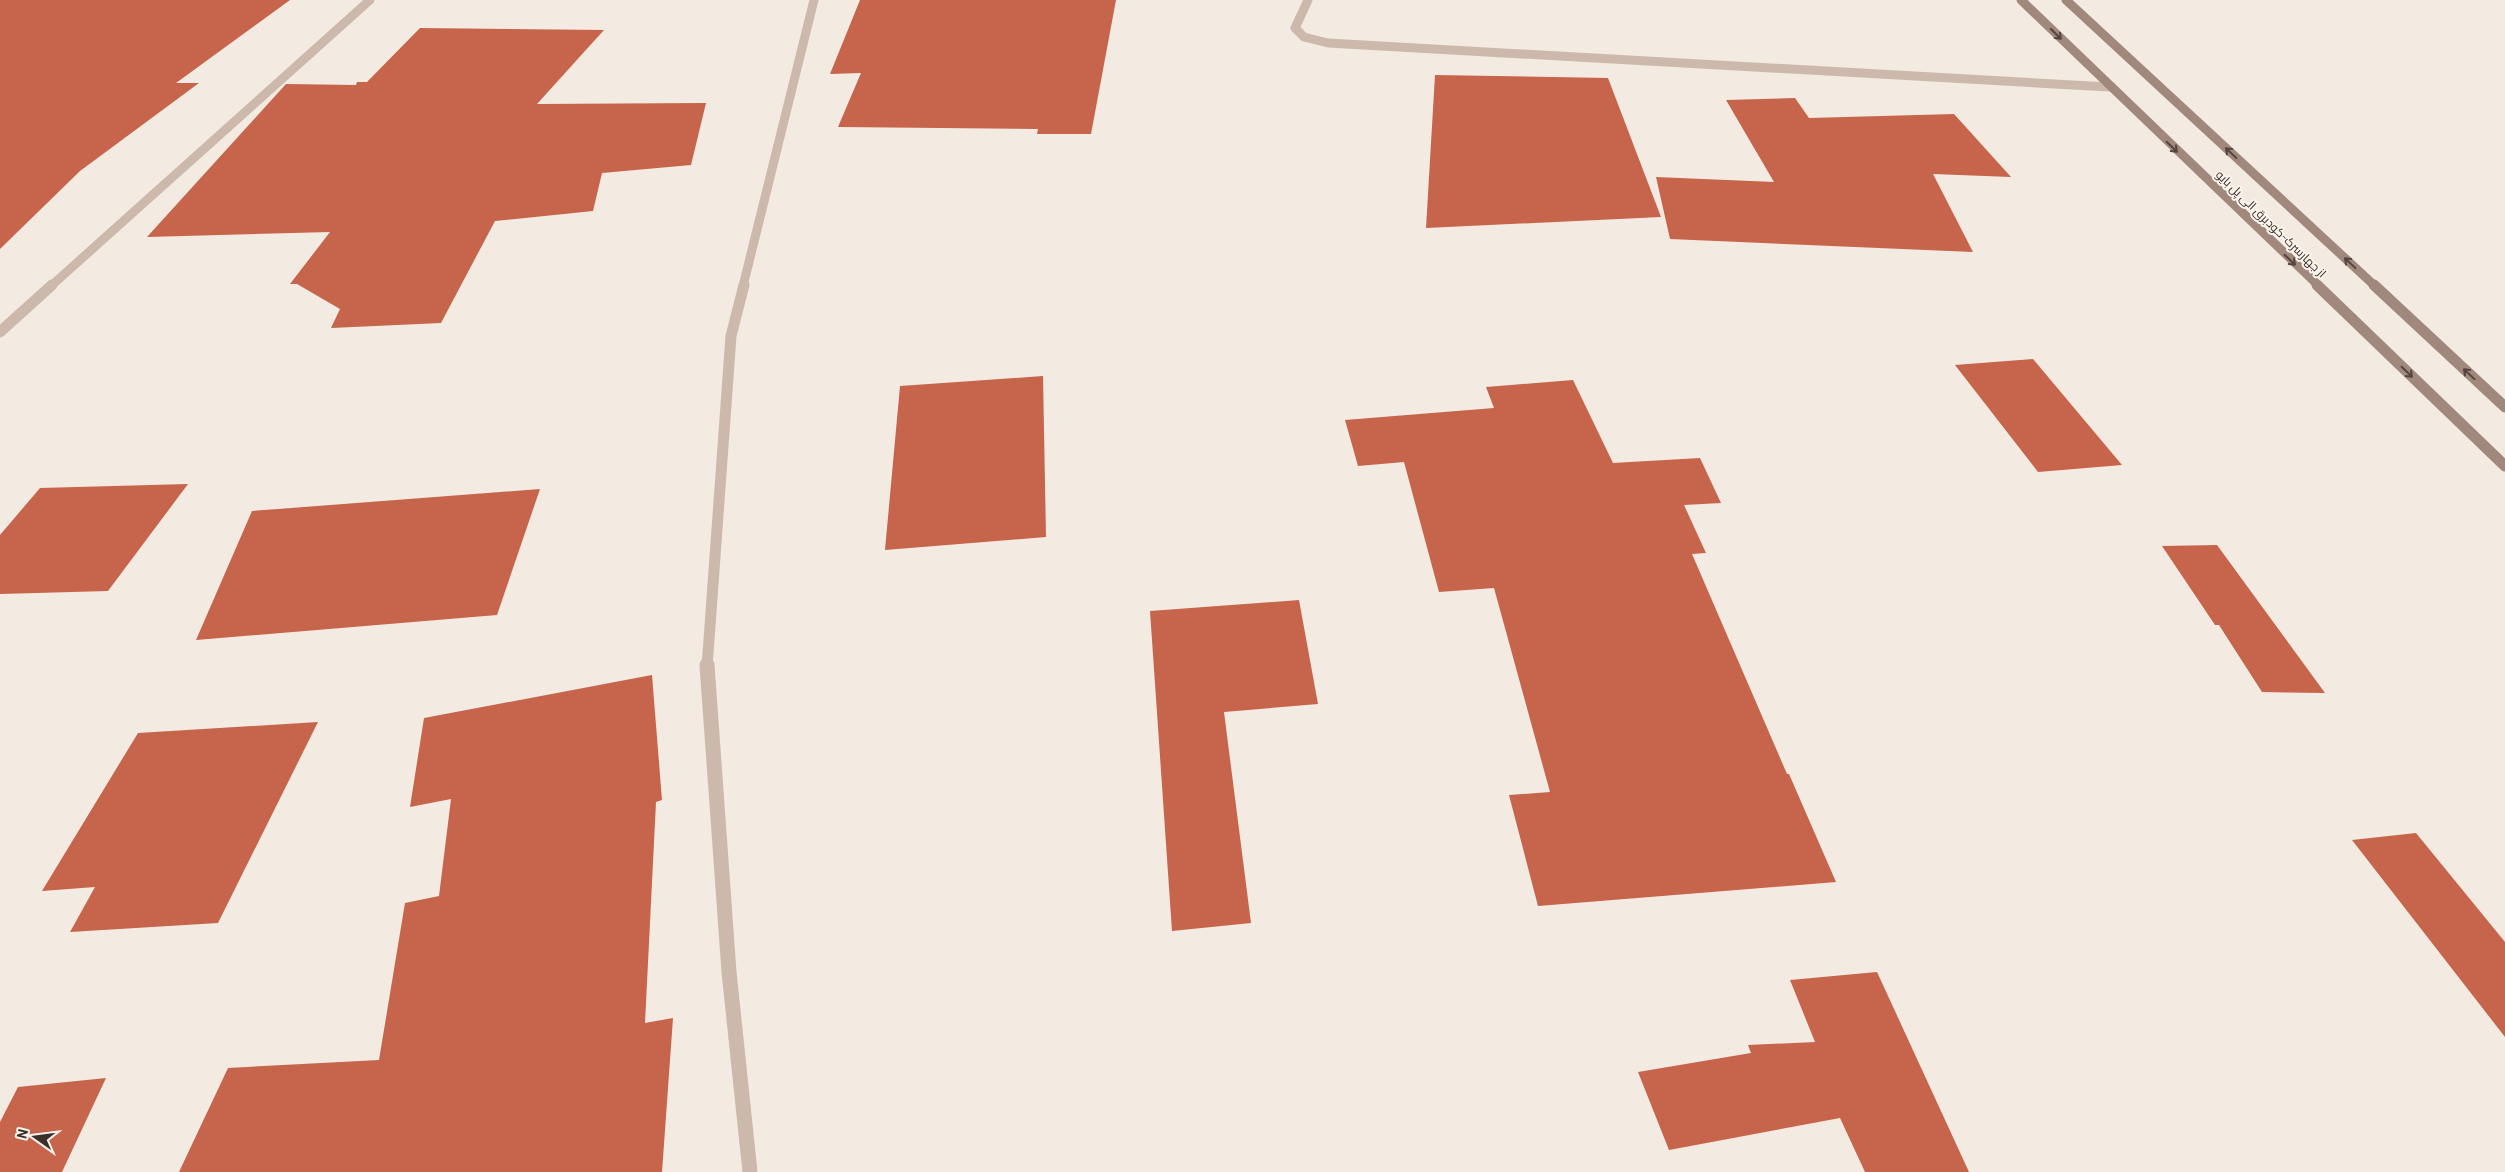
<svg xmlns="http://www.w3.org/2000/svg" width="2505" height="1172" font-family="Barlow,Cairo,sans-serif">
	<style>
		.building { fill: #c6644c }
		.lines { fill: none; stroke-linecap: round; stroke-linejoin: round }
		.street-far2 { stroke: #ccb9ac; stroke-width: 9 }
		.street-far1 { stroke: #ccb9ac; stroke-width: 11 }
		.street { stroke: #ccb9ac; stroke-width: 15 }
		.secondary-far1 { stroke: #a0887d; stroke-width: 9 }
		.secondary { stroke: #a0887d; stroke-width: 11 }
		.oneway { stroke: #544540 }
		.labels { text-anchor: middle; stroke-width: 4; stroke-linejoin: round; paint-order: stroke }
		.far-street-label { font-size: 12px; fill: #3a2f2b; stroke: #fbf4ed }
	</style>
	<rect width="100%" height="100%" fill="#f3eae1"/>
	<path class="building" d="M 0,0 L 290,0 L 176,83 L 199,83 L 80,171 L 0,249 Z
		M 860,0 L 1116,0 L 1091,134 L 1037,134 L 1038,129 L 838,127 L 861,73 L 830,74 Z
		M 420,28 L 604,30 L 537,104 L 706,103 L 691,165 L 602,173 L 593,211 L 495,221 L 441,323 L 331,328 L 340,309 L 297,284 L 290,284 L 330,232 L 147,237 L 286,84 L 356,85 L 357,82 L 367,82 Z
		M 1435,75 L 1608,78 L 1661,217 L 1426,228 Z
		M 1795,98 L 1809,118 L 1954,114 L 2011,177 L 1933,174 L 1973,252 L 1670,239 L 1656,177 L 1774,182 L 1726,100 Z
		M 2033,359 L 2122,465 L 2038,472 L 1955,365 Z
		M 1043,376 L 1046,537 L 885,550 L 900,386 Z
		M 1573,380 L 1613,463 L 1700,458 L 1721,503 L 1684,505 L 1706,553 L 1692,554 L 1787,774 L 1789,774 L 1836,882 L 1538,906 L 1509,795 L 1550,792 L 1494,588 L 1439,592 L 1404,462 L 1358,466 L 1345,420 L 1494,408 L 1486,387 Z
		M 188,484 L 108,591 L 0,594 L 0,535 L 40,488 Z
		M 540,489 L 497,615 L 196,640 L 252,511 Z
		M 2217,545 L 2325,693 L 2262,692 L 2219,625 L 2215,625 L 2162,546 Z
		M 1299,600 L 1318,704 L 1224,712 L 1251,923 L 1172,931 L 1150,611 Z
		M 652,675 L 662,800 L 656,802 L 645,1023 L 673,1018 L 662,1172 L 179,1172 L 228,1068 L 379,1060 L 405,903 L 439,896 L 451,799 L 410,807 L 424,718 Z
		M 318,722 L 218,923 L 70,932 L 95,887 L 42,891 L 138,733 Z
		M 2416,833 L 2505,942 L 2505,1037 L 2352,840 Z
		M 1877,972 L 1969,1172 L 1865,1172 L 1840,1118 L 1669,1150 L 1638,1072 L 1751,1053 L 1748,1045 L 1815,1042 L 1790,980 Z
		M 106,1078 L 62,1172 L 0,1172 L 0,1122 L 18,1087 Z"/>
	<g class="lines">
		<path class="street-far2" d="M 1308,0 L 1295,28 L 1304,37 L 1328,43 L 2109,87
			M 51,286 L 370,0
			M 743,286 L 814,0"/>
		<path class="street-far1" d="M 0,332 L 52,285
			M 707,667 L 731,336 L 744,285"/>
		<path class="street" d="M 707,665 L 729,972 L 750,1172"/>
		<path class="secondary-far1" d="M 2021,0 L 2319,286
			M 2066,0 L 2375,286"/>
		<path class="secondary" d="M 2317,285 L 2505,466
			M 2374,285 L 2505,407"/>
	</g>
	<defs><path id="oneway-shaft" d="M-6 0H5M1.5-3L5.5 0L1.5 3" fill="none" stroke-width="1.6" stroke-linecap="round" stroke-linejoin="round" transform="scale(1.25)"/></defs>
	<g class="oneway">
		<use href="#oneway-shaft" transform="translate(2056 34) rotate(45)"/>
		<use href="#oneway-shaft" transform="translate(2172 147) rotate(44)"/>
		<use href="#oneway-shaft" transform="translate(2231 153) rotate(-137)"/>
		<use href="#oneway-shaft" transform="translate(2290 260) rotate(44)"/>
		<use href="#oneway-shaft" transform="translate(2350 263) rotate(-137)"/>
		<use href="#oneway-shaft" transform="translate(2407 372) rotate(44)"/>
		<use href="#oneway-shaft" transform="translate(2469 374) rotate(-137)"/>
	</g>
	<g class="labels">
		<g class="far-street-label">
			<text transform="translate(2271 224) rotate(44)" y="4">از جهارسرک-کودبرق الی پل بایو</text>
		</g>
	</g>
	<g transform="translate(35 1137) rotate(284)" stroke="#fbf4ed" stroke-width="4" paint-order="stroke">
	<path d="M0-4L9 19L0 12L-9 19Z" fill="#3a2f2b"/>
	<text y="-8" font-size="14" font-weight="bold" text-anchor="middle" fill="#3a2f2b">N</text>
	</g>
</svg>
